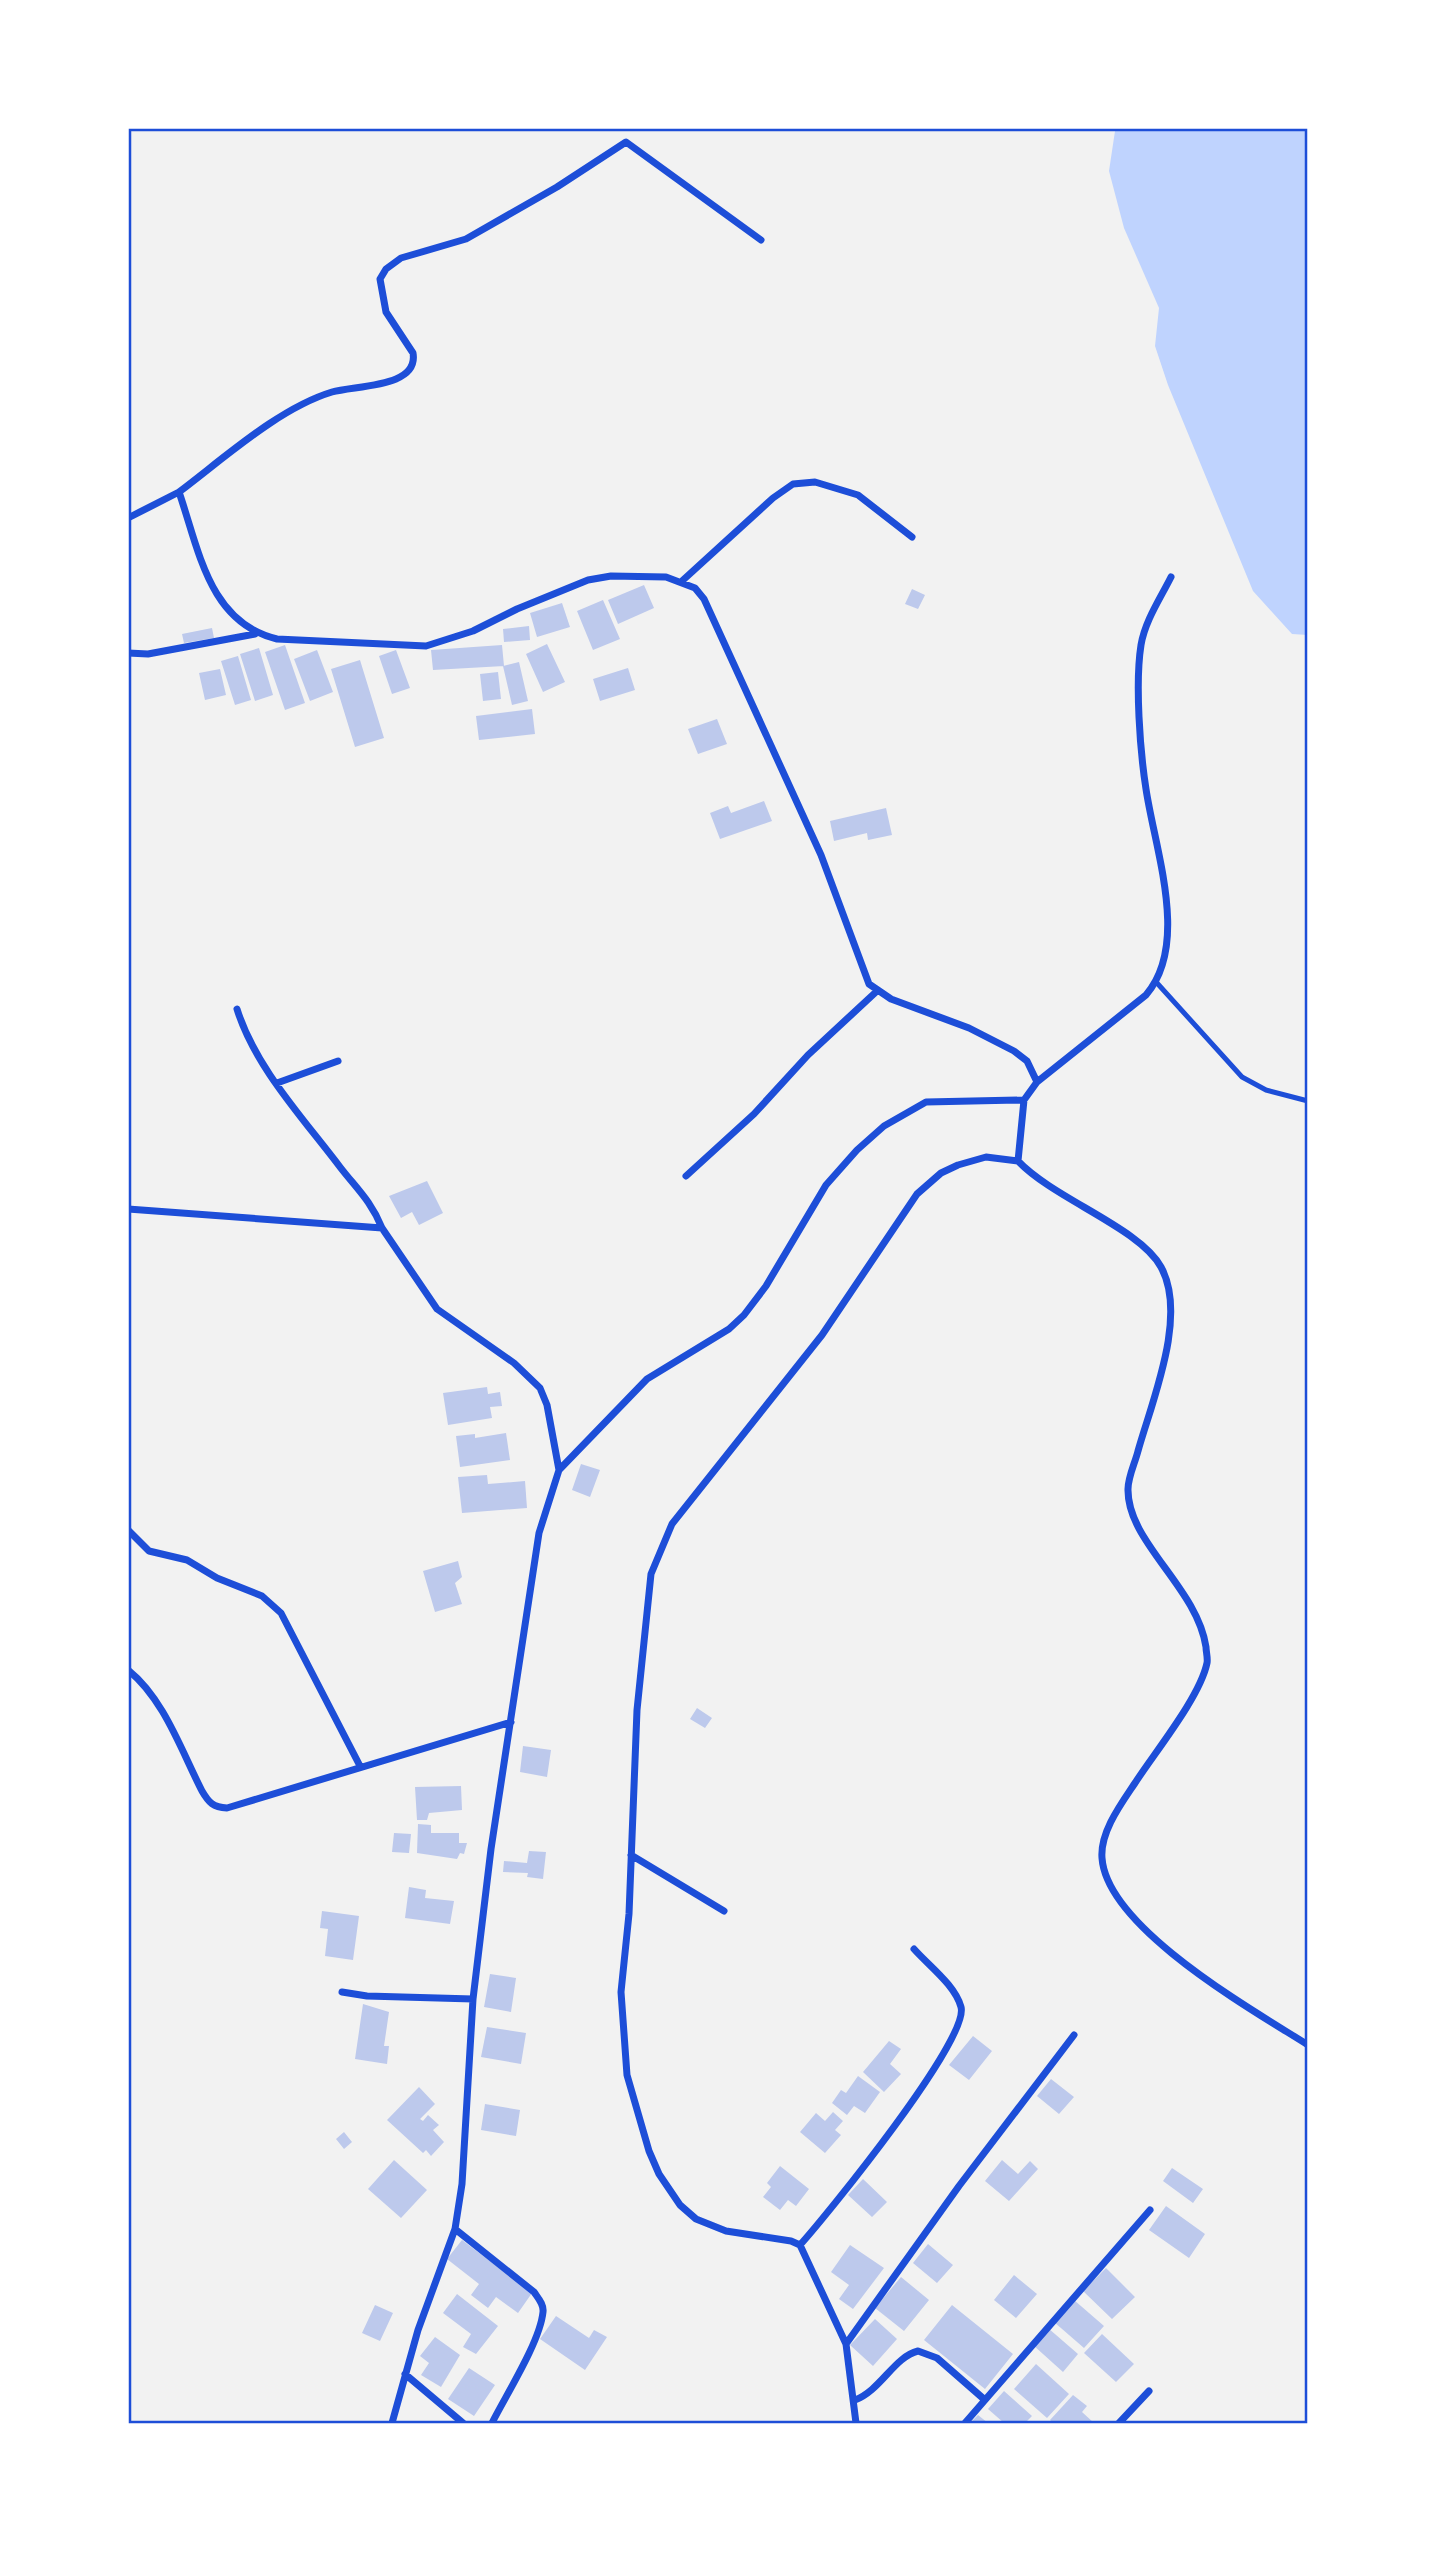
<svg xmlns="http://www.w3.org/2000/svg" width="1436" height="2551" font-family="Cabin,sans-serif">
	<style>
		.water { fill: #bfd3fe }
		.building { fill: #bdc9ec }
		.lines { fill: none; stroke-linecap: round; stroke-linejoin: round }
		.service { stroke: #1d4ed8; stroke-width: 5 }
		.minor { stroke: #1d4ed8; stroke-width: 7 }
		.neatline { fill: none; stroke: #1d4ed8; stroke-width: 2.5 }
	</style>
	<rect width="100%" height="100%" fill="#f2f2f2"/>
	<path class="water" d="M 1119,128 L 1308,128 L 1308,635 L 1292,634 L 1253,591 L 1168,385 L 1155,346 L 1159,308 L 1124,228 L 1109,171 L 1115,131 Z"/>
	<path class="building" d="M 644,585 L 654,608 L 618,624 L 608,600 Z
		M 912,589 L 925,595 L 918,609 L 905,604 Z
		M 603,600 L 620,639 L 593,650 L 577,611 Z
		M 562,603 L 570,627 L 537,637 L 530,613 Z
		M 529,626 L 530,640 L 504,642 L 503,629 Z
		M 212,628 L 214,638 L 184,643 L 182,634 Z
		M 547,644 L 565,682 L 543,692 L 526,654 Z
		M 285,645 L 305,703 L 285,710 L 265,652 Z
		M 502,645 L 504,666 L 433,670 L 431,650 Z
		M 259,648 L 273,695 L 255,701 L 240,654 Z
		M 317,650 L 333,692 L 310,701 L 294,659 Z
		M 396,650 L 410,688 L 392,694 L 379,656 Z
		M 238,656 L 251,700 L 235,705 L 221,661 Z
		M 360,660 L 384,738 L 355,747 L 331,669 Z
		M 519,662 L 528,701 L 512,705 L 503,666 Z
		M 628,668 L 635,690 L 600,701 L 593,679 Z
		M 220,669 L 226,695 L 205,700 L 199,673 Z
		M 498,672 L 501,699 L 483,701 L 480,674 Z
		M 532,709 L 535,734 L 479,740 L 476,716 Z
		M 717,719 L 727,744 L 698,754 L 688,729 Z
		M 764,801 L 772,821 L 720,839 L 710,813 L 728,806 L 731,813 Z
		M 886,808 L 892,835 L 868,840 L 867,833 L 834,841 L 830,821 Z
		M 427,1181 L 443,1213 L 419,1225 L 412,1212 L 401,1218 L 389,1196 Z
		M 487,1387 L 488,1394 L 500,1392 L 502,1406 L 490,1407 L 492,1418 L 448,1425 L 443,1393 Z
		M 506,1433 L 510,1460 L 460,1467 L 456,1436 L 475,1434 L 475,1438 Z
		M 581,1464 L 600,1470 L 590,1497 L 572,1490 Z
		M 487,1475 L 488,1484 L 525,1481 L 527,1508 L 462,1513 L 458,1477 Z
		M 458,1561 L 462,1577 L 455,1583 L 462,1604 L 435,1612 L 423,1571 Z
		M 697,1708 L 712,1718 L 705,1728 L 690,1719 Z
		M 523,1746 L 551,1750 L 547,1777 L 520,1772 Z
		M 461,1786 L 462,1810 L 429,1813 L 427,1820 L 417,1820 L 415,1787 Z
		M 418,1824 L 431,1825 L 431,1833 L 459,1833 L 459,1843 L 467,1843 L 464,1854 L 460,1853 L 457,1859 L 417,1853 Z
		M 394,1833 L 411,1834 L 409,1853 L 392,1852 Z
		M 529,1851 L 546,1852 L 543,1879 L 527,1877 L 528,1873 L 503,1872 L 504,1861 L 527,1863 Z
		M 409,1887 L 426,1890 L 425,1898 L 454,1901 L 450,1924 L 405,1918 Z
		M 322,1911 L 359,1916 L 353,1960 L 325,1956 L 328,1929 L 320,1928 Z
		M 490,1974 L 516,1978 L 511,2012 L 484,2007 Z
		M 363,2004 L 389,2012 L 384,2046 L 389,2046 L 387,2064 L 355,2059 Z
		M 487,2027 L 526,2033 L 521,2064 L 481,2057 Z
		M 973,2036 L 992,2051 L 969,2080 L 949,2065 Z
		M 889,2041 L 901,2049 L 890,2064 L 901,2074 L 884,2092 L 863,2072 Z
		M 858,2076 L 880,2092 L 865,2113 L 854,2106 L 847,2115 L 832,2103 L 841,2090 L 846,2093 Z
		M 1051,2079 L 1074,2097 L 1059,2114 L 1037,2096 Z
		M 419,2087 L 435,2104 L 420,2119 L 423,2121 L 428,2115 L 439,2125 L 433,2130 L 444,2142 L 431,2156 L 426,2150 L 423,2153 L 387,2120 Z
		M 485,2104 L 520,2110 L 516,2136 L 481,2130 Z
		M 833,2112 L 843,2121 L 835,2130 L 841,2135 L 825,2153 L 800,2132 L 816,2113 L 825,2121 Z
		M 344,2132 L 352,2142 L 344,2149 L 336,2139 Z
		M 394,2160 L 427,2190 L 401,2218 L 368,2189 Z
		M 1002,2160 L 1018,2174 L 1030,2161 L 1038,2169 L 1009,2201 L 985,2181 Z
		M 780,2166 L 809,2189 L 796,2206 L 788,2200 L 780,2210 L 763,2197 L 771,2187 L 767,2183 Z
		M 1172,2168 L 1203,2189 L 1193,2203 L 1163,2181 Z
		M 863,2179 L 887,2202 L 872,2217 L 848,2195 Z
		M 1166,2206 L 1205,2234 L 1189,2258 L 1149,2230 Z
		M 462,2240 L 532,2293 L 518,2313 L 496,2297 L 488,2308 L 471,2295 L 479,2284 L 447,2259 Z
		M 928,2244 L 953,2265 L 937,2283 L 913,2263 Z
		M 850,2245 L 884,2268 L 853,2309 L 839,2299 L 849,2285 L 831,2272 Z
		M 1106,2268 L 1135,2297 L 1112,2319 L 1083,2291 Z
		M 1014,2275 L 1037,2294 L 1016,2318 L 994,2300 Z
		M 901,2277 L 929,2300 L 904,2331 L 875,2308 Z
		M 457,2294 L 498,2326 L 476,2354 L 463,2347 L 471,2334 L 443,2313 Z
		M 1074,2300 L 1104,2326 L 1084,2348 L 1054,2322 Z
		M 375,2305 L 393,2313 L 380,2341 L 362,2333 Z
		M 952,2305 L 1013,2354 L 985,2389 L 924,2340 Z
		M 556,2316 L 589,2338 L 594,2330 L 607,2337 L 585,2370 L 540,2339 Z
		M 875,2319 L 897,2339 L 873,2366 L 850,2345 Z
		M 1048,2328 L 1078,2354 L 1063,2372 L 1033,2345 Z
		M 1102,2334 L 1134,2364 L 1116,2382 L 1084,2353 Z
		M 435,2337 L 460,2355 L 441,2387 L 421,2375 L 429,2363 L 420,2356 Z
		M 1036,2364 L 1069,2394 L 1047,2418 L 1014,2389 Z
		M 469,2368 L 495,2385 L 474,2416 L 448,2399 Z
		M 1004,2391 L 1032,2416 L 1025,2423 L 1004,2423 L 988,2409 Z
		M 1073,2395 L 1087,2406 L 1082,2412 L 1094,2423 L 1053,2423 L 1050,2420 Z
		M 978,2415 L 988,2423 L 970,2423 Z"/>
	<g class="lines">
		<path class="service" d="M 1157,983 L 1242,1077 L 1266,1090 L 1308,1101"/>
		<path class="minor" d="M 179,492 C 223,459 279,408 332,392 C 356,385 419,388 413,353 L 386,312 L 380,279 L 386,269 L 401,258 L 466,239 L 557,187 L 626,142 L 761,240
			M 128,518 L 179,492 C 199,550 209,623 277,639 L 426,646 L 473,631 L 517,609 L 588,580 L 611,576 L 666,577 L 695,588 L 704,599 L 821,855 L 869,984 L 891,999 L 969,1028 L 1014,1051 L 1027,1061 L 1037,1082 L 1024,1100 L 926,1102 L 884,1126 L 857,1150 L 826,1185 L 766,1286 L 744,1315 L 729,1329 L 647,1379 L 559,1470 L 539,1533 L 491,1849 L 473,1999 L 462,2184 L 455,2229 L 418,2330 L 392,2423
			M 682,581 L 773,498 L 793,484 L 815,482 L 858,495 L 912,537
			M 128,653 L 148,654 L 255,634
			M 237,1009 C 255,1067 303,1118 340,1167 C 357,1189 371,1201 382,1228
			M 1037,1082 L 1146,995 C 1190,944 1155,850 1146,789 C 1140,751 1135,683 1141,645 C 1145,621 1160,599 1171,577
			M 277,1083 L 338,1061
			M 1024,1100 L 1018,1161 C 1054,1199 1140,1228 1161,1267 C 1188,1316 1152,1401 1138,1451 C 1135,1463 1128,1477 1128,1489 C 1127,1542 1197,1587 1206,1647 C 1206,1652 1208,1658 1207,1663 C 1200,1697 1155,1752 1135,1783 C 1121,1804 1100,1832 1102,1858 C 1107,1928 1253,2010 1308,2045
			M 686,1176 L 754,1114 L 808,1055 L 877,991
			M 128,1209 L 382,1228 L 437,1309 L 514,1363 L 540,1388 L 547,1405 L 559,1470
			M 128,1530 L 149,1551 L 187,1560 L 217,1578 L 262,1596 L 281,1613 L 360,1766
			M 128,1670 C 164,1699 181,1750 202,1791 C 209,1803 213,1807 227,1808 L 511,1722
			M 631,1855 L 724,1911
			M 342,1992 L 367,1996 L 473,1999
			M 455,2229 L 534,2292 C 538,2298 544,2304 543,2312 C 540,2342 506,2395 492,2423
			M 800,2245 C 827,2215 970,2039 961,2007 C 955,1985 929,1966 914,1949
			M 846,2344 L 959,2186 L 1074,2035
			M 405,2374 L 463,2423
			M 855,2400 C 881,2390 894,2357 918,2351 L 937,2358 L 985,2400
			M 856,2423 L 846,2344 L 800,2245 L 791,2241 L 726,2231 L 696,2219 L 680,2205 L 659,2174 L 649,2151 L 627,2075 L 621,1992 L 629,1914 L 637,1710 L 651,1574 L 672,1524 L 822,1335 L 917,1194 L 941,1173 L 958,1165 L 986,1157 L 1018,1161
			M 965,2423 L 1150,2210
			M 1119,2423 L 1149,2391"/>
	</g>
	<rect width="1436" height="2551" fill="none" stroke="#ffffff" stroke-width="259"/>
	<rect x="130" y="130" width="1176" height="2292" class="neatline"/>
</svg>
